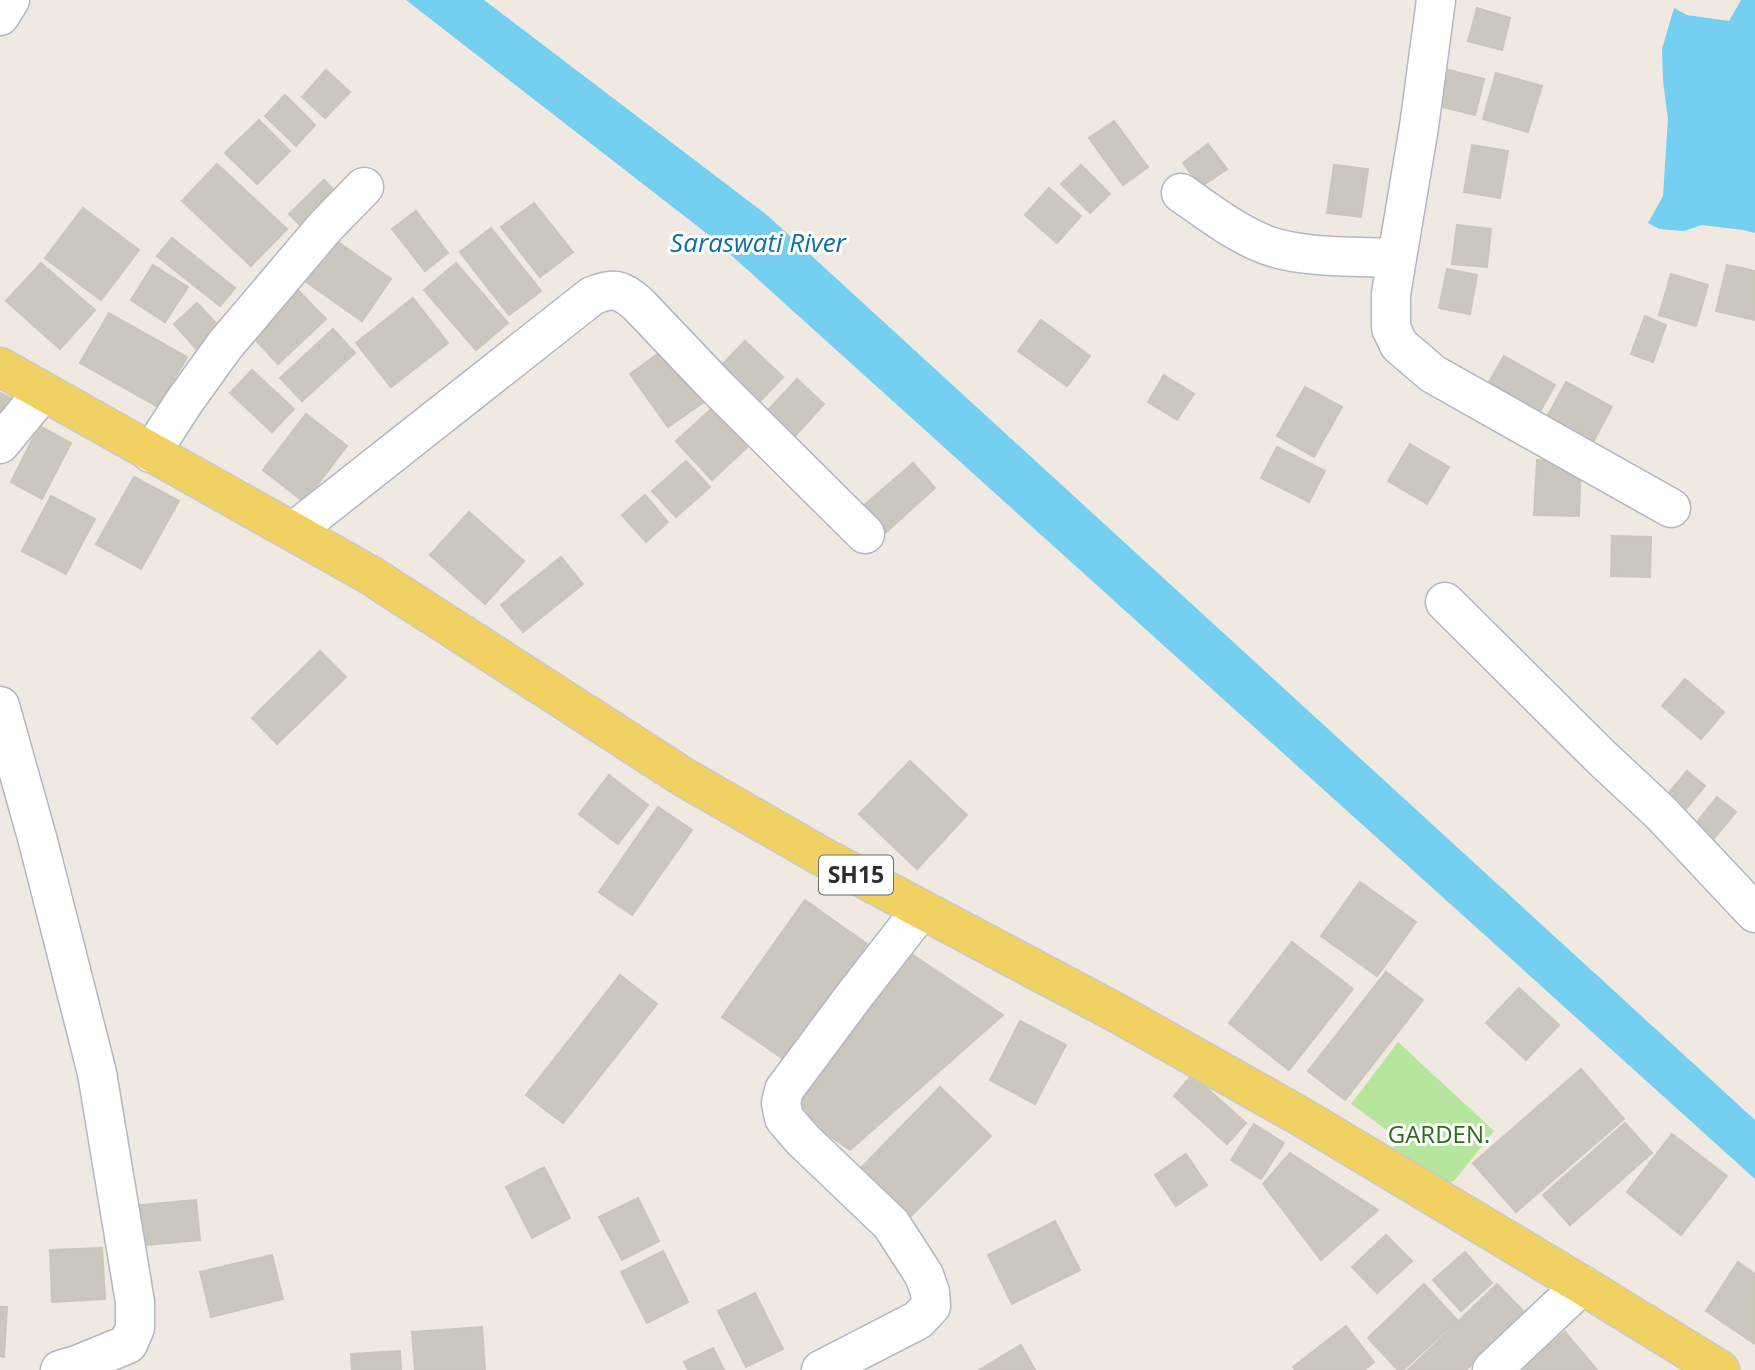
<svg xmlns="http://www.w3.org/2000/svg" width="1755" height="1370" font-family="'Open Sans',sans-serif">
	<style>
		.green { fill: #b6e59e }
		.water { fill: #75cff0 }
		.building { fill: #cbc7bf; stroke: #cbc5ba; stroke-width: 2 }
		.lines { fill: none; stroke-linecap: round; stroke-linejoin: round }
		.street-casing { stroke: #b4b7c1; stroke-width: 41 }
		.primary-casing { stroke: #c9c9c9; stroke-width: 41 }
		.street { stroke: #fff; stroke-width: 38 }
		.primary { stroke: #f2d163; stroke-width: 38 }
		.labels { text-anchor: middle; stroke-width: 6; stroke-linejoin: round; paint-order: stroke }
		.shield { fill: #fff; stroke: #6d6d6d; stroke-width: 2 }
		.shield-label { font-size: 23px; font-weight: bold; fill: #2e2e2e }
		.park-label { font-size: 24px; fill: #2c6e1b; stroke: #fff }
		.water-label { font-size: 26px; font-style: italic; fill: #0d6fa3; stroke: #fff }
	</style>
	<rect width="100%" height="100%" fill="#efe9e1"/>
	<path class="green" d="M 1398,1042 L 1494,1131 L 1454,1181 L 1442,1185 L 1388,1158 L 1399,1139 L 1351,1104 Z"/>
	<path class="water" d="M 406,0 L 484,0 L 767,215 L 1755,1120 L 1755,1179 L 710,236 Z
		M 1741,0 L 1755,0 L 1755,233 L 1743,230 L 1702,225 L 1684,231 L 1659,229 L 1648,223 L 1663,196 L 1668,119 L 1663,81 L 1662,49 L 1674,8 L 1687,15 L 1729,21 Z"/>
	<path class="building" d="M 1477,8 L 1510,18 L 1502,50 L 1468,41 Z
		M 1445,69 L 1484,79 L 1475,115 L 1435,105 Z
		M 326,70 L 350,92 L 325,118 L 302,97 Z
		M 1496,73 L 1542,86 L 1528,132 L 1483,119 Z
		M 285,95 L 315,125 L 296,146 L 265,116 Z
		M 259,120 L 290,151 L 257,184 L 225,153 Z
		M 1114,121 L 1148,167 L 1123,185 L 1089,138 Z
		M 1208,144 L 1227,169 L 1201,187 L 1183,163 Z
		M 1472,145 L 1508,151 L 1500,198 L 1464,192 Z
		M 217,164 L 287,229 L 251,266 L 182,201 Z
		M 1081,165 L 1110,194 L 1090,213 L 1061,184 Z
		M 1334,165 L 1368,169 L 1361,217 L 1327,213 Z
		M 324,180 L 342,199 L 307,232 L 289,214 Z
		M 1049,188 L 1081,216 L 1057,243 L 1025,215 Z
		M 534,203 L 573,252 L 540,277 L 501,227 Z
		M 83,208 L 139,250 L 101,300 L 45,258 Z
		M 416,211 L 448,253 L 425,271 L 392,229 Z
		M 1457,225 L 1491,229 L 1487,267 L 1452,264 Z
		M 491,228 L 541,291 L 509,315 L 460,252 Z
		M 172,238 L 235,288 L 220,306 L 157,256 Z
		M 332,238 L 391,279 L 362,321 L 302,279 Z
		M 41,263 L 95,310 L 60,349 L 6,301 Z
		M 456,263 L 508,323 L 476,350 L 424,290 Z
		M 153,265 L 188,287 L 165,322 L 131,300 Z
		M 1727,265 L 1755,271 L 1755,320 L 1716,311 Z
		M 1447,269 L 1477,275 L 1470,314 L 1439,308 Z
		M 1671,274 L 1708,285 L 1696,326 L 1659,315 Z
		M 295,287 L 326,319 L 278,364 L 248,332 Z
		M 413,298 L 448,343 L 391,387 L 356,343 Z
		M 197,303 L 224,332 L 200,353 L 174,324 Z
		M 109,313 L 187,357 L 158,407 L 80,363 Z
		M 1645,316 L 1666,325 L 1653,362 L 1631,354 Z
		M 1041,320 L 1090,356 L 1067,386 L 1018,351 Z
		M 333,329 L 355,353 L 302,401 L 280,378 Z
		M 745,341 L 783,377 L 749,413 L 711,376 Z
		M 669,346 L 708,399 L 668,427 L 630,374 Z
		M 1504,356 L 1555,385 L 1533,424 L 1482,394 Z
		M 252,370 L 294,409 L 272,432 L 230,393 Z
		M 1164,375 L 1194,394 L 1177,420 L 1148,402 Z
		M 797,379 L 824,404 L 786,446 L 758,421 Z
		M 1566,382 L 1612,407 L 1593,442 L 1547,417 Z
		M 1305,387 L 1342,407 L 1314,457 L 1277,436 Z
		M 0,393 L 14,400 L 0,426 Z
		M 719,402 L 755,440 L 712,480 L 676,441 Z
		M 306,414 L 347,446 L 304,502 L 263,470 Z
		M 39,426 L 71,443 L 42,499 L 11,482 Z
		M 1410,444 L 1449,467 L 1427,504 L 1388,481 Z
		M 1277,447 L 1325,471 L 1309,502 L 1261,478 Z
		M 1537,460 L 1581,462 L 1579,516 L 1534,515 Z
		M 686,461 L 710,487 L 676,517 L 652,491 Z
		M 913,463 L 935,488 L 885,533 L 862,507 Z
		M 134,477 L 179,501 L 141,569 L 96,544 Z
		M 645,495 L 668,522 L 646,542 L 622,515 Z
		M 51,496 L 95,519 L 66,574 L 22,551 Z
		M 469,512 L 524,561 L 485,604 L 430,555 Z
		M 1612,536 L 1651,537 L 1650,577 L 1611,576 Z
		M 561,557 L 583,584 L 523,632 L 501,605 Z
		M 320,651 L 346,677 L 277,744 L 252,718 Z
		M 1685,679 L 1724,712 L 1701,739 L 1662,706 Z
		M 910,761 L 967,815 L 917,869 L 859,814 Z
		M 1687,771 L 1705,786 L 1680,816 L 1662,801 Z
		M 609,775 L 648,805 L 618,844 L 579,814 Z
		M 1717,797 L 1736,812 L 1711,842 L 1693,827 Z
		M 658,807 L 692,830 L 632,915 L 599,892 Z
		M 1360,882 L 1416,922 L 1377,976 L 1321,936 Z
		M 805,900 L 867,944 L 785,1060 L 722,1017 Z
		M 1292,942 L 1353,989 L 1289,1070 L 1229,1023 Z
		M 901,947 L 1003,1015 L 850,1150 L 787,1106 Z
		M 1386,972 L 1423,1000 L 1345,1100 L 1308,1071 Z
		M 620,975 L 657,1004 L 563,1123 L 526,1095 Z
		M 1519,988 L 1559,1025 L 1526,1060 L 1486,1023 Z
		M 1020,1021 L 1066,1045 L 1035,1104 L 990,1080 Z
		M 1581,1069 L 1624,1119 L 1516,1212 L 1473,1163 Z
		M 1192,1075 L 1246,1123 L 1227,1144 L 1174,1096 Z
		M 940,1087 L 991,1136 L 909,1218 L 859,1170 Z
		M 1625,1123 L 1652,1153 L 1570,1225 L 1543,1195 Z
		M 1254,1124 L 1284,1143 L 1261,1179 L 1231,1160 Z
		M 1672,1134 L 1727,1176 L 1681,1235 L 1627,1192 Z
		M 1290,1153 L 1378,1210 L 1321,1260 L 1263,1184 Z
		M 1186,1154 L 1207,1185 L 1176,1206 L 1155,1175 Z
		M 544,1167 L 570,1218 L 532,1238 L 506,1187 Z
		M 638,1198 L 659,1241 L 622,1260 L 599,1217 Z
		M 196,1200 L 200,1240 L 135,1246 L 131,1206 Z
		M 1055,1221 L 1080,1270 L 1012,1304 L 988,1255 Z
		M 1386,1235 L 1412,1261 L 1377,1293 L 1352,1267 Z
		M 102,1248 L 105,1299 L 52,1302 L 50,1250 Z
		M 663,1251 L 688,1302 L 647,1323 L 621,1272 Z
		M 1465,1252 L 1492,1283 L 1461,1311 L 1433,1280 Z
		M 272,1255 L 283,1299 L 211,1317 L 200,1272 Z
		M 1738,1262 L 1755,1274 L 1755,1344 L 1706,1311 Z
		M 1424,1284 L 1457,1320 L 1403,1370 L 1398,1370 L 1368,1338 Z
		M 1497,1284 L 1525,1313 L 1466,1370 L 1408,1370 Z
		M 755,1293 L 783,1349 L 746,1367 L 718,1311 Z
		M 0,1307 L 7,1307 L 4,1357 L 0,1356 Z
		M 1346,1326 L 1374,1362 L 1364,1370 L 1295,1370 L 1293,1367 Z
		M 482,1327 L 485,1370 L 415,1370 L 412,1332 Z
		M 1565,1332 L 1597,1370 L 1519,1370 Z
		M 1021,1345 L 1035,1370 L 979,1370 Z
		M 713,1348 L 724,1370 L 688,1370 L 684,1362 Z
		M 400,1351 L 401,1370 L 352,1370 L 351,1354 Z"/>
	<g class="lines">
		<g class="street-casing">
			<path id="street" d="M 1436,0 L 1419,127 L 1391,294 L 1391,328 L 1399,345 L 1433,374 L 1671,508
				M 0,16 L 10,0
				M 1181,193 C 1206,210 1231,230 1259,242 C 1296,259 1355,256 1397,258
				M 0,444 L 43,392
				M 151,453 L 184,402 L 225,345 L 325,227 L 364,187
				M 294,531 L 592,296 C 613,287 621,289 638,304 L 716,386 L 865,534
				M 1445,602 L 1602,758 L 1661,813 L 1755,913
				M 0,706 L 38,841 L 97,1073 L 135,1302 L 135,1328 L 128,1344 L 77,1365 L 60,1370
				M 821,1370 L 918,1320 L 931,1306 L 930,1292 L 924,1275 L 891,1224 L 803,1140 L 784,1118 L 781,1103 L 784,1090 L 854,996 L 921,910
				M 1492,1370 L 1582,1285"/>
		</g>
		<g class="primary-casing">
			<path id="primary" d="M 0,367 L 370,575 L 685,778 L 821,856 L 1117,1013 L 1300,1116 L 1582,1285 L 1720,1370"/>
		</g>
		<use href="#street" class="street"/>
		<use href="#primary" class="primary"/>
	</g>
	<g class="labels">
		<rect class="shield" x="819" y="855.5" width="74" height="39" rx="5"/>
		<g class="shield-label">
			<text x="856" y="883">SH15</text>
		</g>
		<g class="park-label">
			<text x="1439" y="1143">GARDEN.</text>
		</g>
		<g class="water-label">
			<text x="758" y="252">Saraswati River</text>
		</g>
	</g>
</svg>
